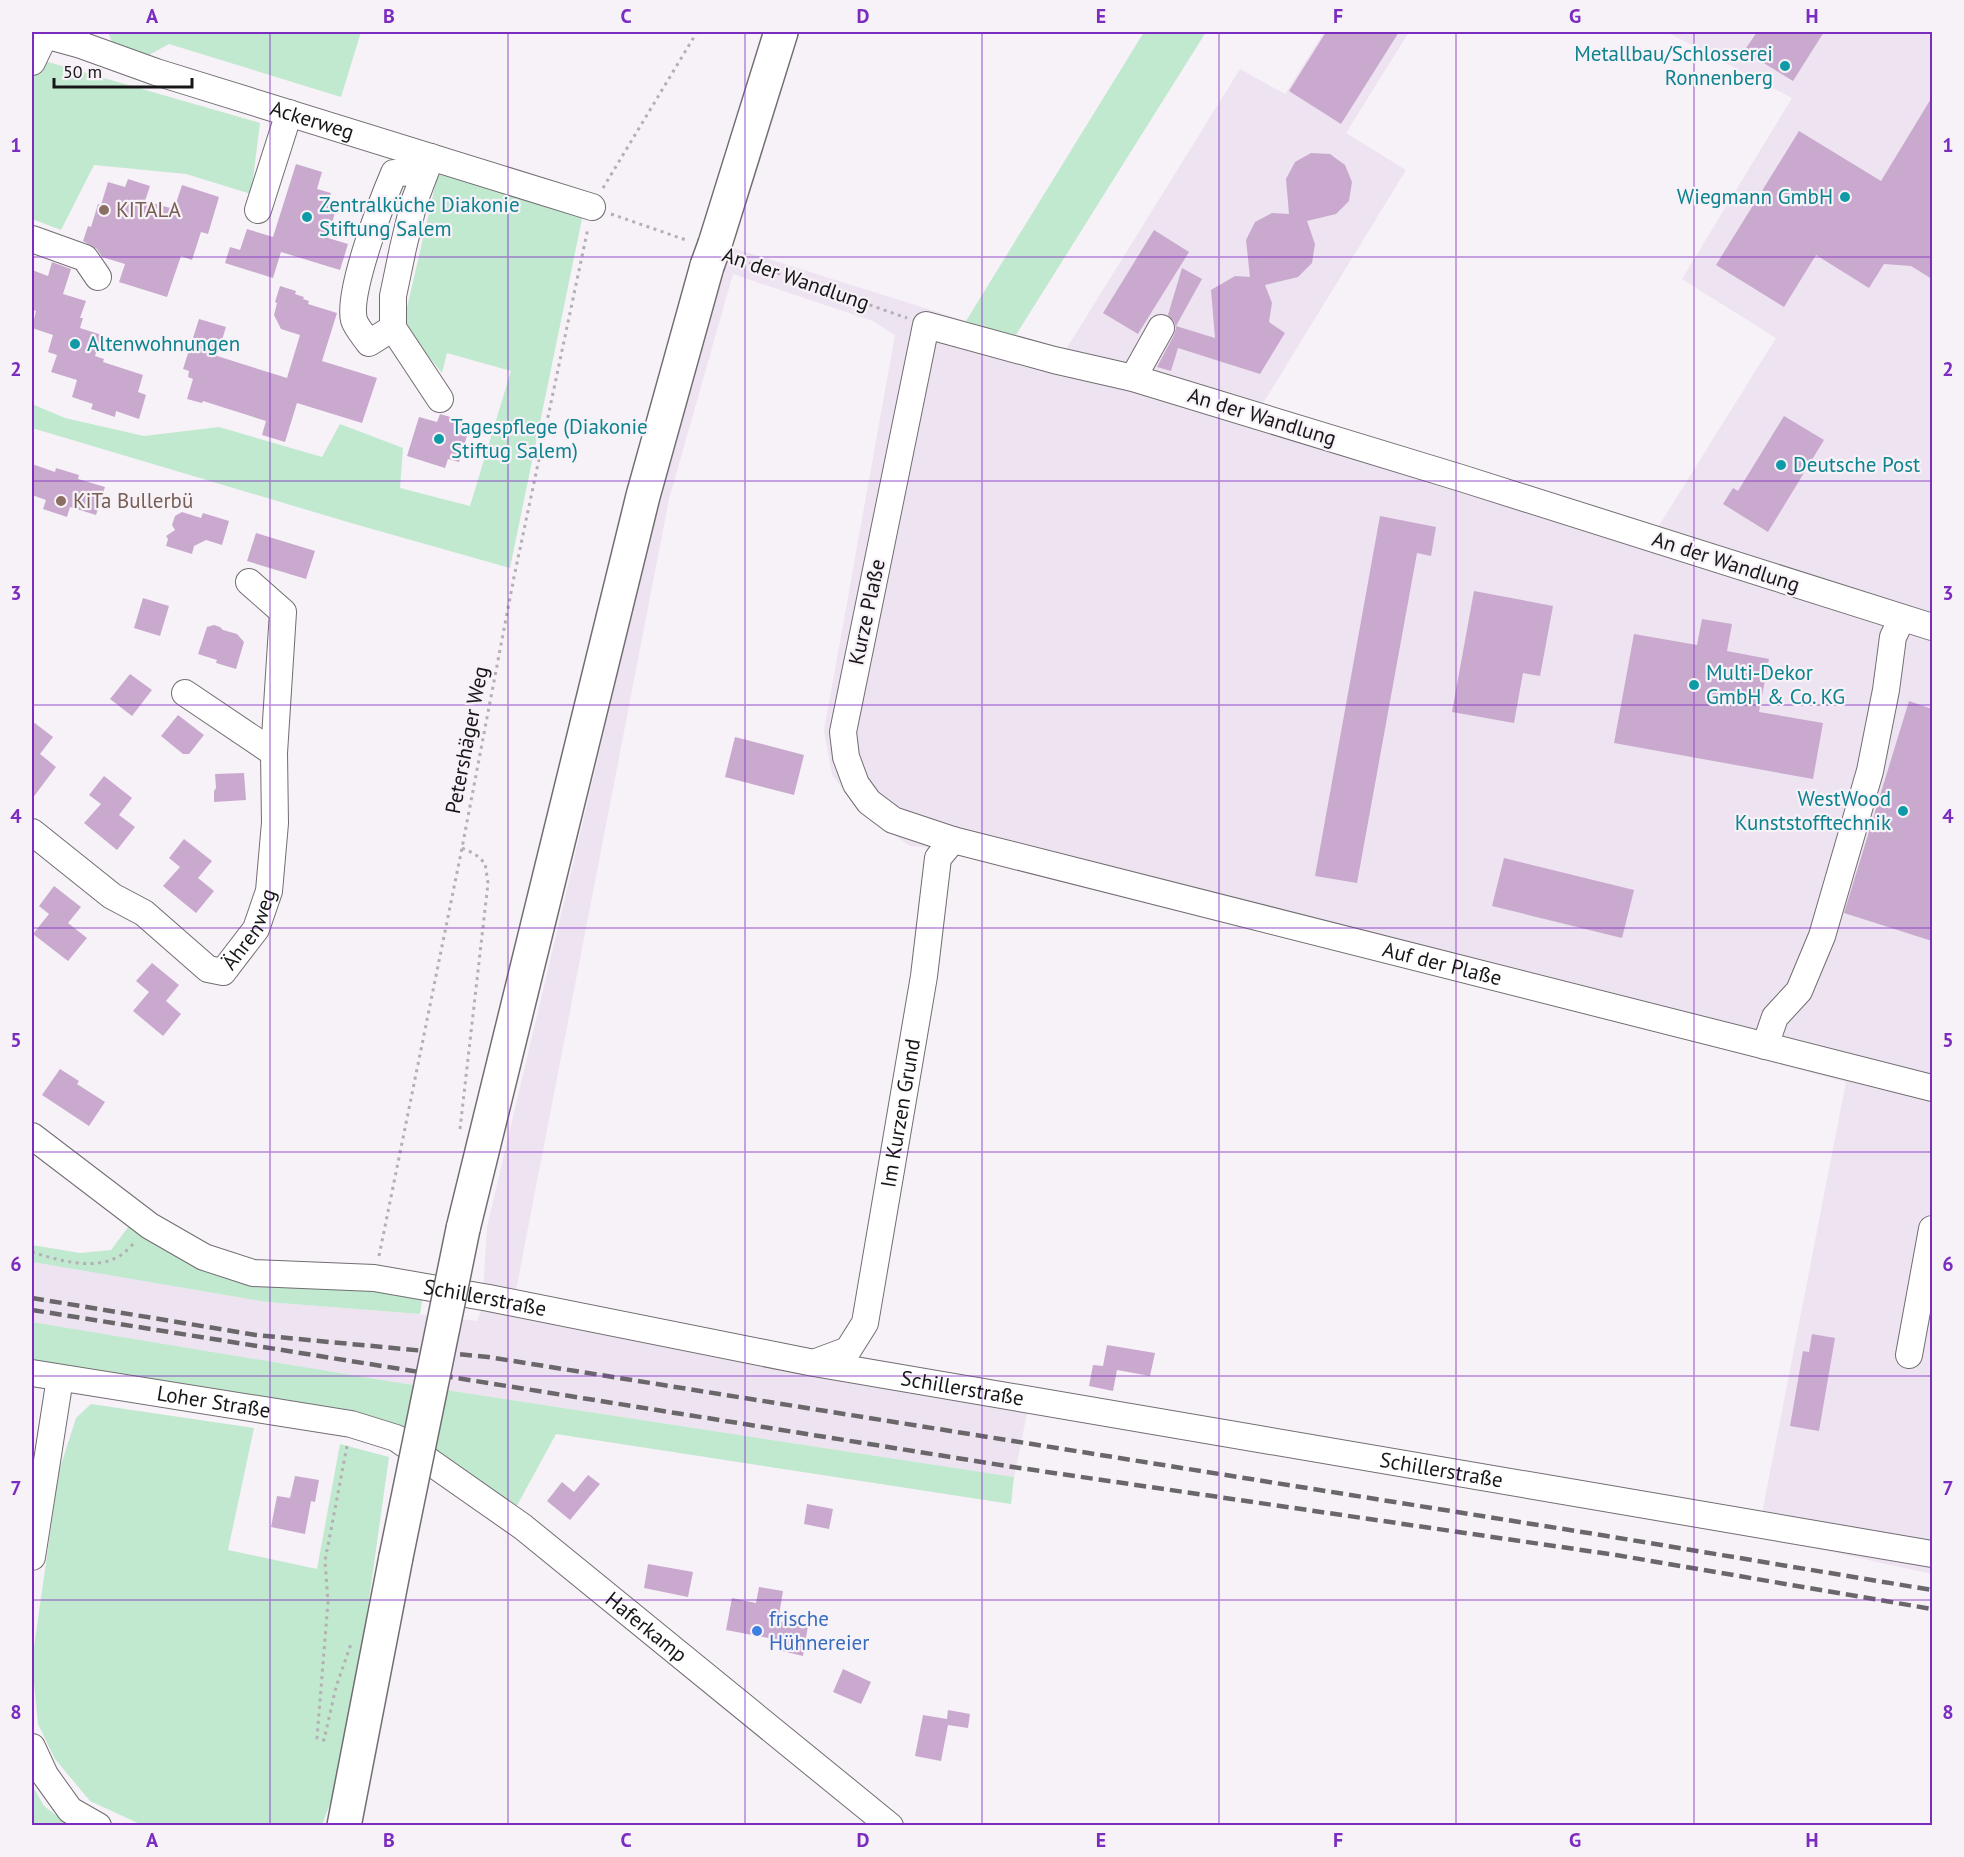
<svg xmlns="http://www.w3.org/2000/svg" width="1964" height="1857" font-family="'PT Sans',sans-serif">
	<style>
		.built { fill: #eee3f0; fill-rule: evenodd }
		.green { fill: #c1e9cf }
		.building { fill: #c9aace }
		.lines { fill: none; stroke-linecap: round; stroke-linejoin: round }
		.minor-casing { stroke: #726d72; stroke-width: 28 }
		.major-casing { stroke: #726d72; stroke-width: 36 }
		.path { stroke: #b4afb4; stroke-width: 3; stroke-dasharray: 3 4.5; stroke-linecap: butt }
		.minor { stroke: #fff; stroke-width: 26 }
		.major { stroke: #fff; stroke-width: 33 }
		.rail { stroke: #6a676a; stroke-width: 4.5; stroke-dasharray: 12 6; stroke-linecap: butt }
		.major-bridge-casing { stroke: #726d72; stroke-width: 36; stroke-linecap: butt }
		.major-bridge { stroke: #fff; stroke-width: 33 }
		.grid { fill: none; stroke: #7b2cbf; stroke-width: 1.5; stroke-opacity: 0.55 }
		.culture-dot { fill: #0f9aa8; stroke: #f7f1f8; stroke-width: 2 }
		.education-dot { fill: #8d6e63; stroke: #f7f1f8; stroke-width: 2 }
		.shop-dot { fill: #3f7fe0; stroke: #f7f1f8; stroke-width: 2 }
		.labels { text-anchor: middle; stroke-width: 4.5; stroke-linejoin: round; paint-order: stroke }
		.culture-label { font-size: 21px; fill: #0d838f; stroke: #f7f1f8; text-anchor: start }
		.street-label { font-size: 21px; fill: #181618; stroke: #f7f1f8 }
		.education-label { font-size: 21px; fill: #785e54; stroke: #f7f1f8; text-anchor: start }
		.shop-label { font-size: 21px; fill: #366cbe; stroke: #f7f1f8; text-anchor: start }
		.neatline { fill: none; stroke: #7b2cbf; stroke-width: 2 }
		.grid-label { font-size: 20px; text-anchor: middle; font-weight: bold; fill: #7b2cbf }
	</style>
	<rect width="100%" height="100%" fill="#f7f1f8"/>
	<path class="built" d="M 1324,32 L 1409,32 L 1346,133 L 1406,170 L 1262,405 L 1655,532 L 1776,338 L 1682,279 L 1792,98 L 1667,32 L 1932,32 L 1932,1574 L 1823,1550 L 1661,1518 L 1187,1438 L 1027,1413 L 1014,1477 L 394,1382 L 32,1322 L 32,1262 L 267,1302 L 407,1313 L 477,1321 L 482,1307 L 487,1227 L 660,496 L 730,247 L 966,321 L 1014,338 L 1065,351 L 1240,69 L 1285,94 ZM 733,274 L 873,321 L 895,335 L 824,731 L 832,774 L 858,810 L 910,846 L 974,851 L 1846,1082 L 1760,1524 L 1071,1394 L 515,1295 L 669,499 Z"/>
	<path class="green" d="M 108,32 L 361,32 L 341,97 L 169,44 L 147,56 L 113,45 Z
		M 1144,32 L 1206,32 L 1014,338 L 966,321 Z
		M 41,60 L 260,123 L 251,194 L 186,174 L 94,165 L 61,230 L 32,219 L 32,79 Z
		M 439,169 L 583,214 L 510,568 L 351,523 L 32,428 L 32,404 L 65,418 L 144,436 L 219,427 L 322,457 L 340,424 L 403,448 L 400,488 L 470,506 L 511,371 L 447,353 L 442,373 L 403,325 Z
		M 129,1226 L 236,1280 L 423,1293 L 420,1314 L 267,1302 L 32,1262 L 32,1245 L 80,1253 L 111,1250 Z
		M 32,1322 L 394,1382 L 1014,1477 L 1011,1504 L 556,1434 L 514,1511 L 456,1463 L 391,1428 L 32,1361 Z
		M 91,1404 L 254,1428 L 228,1550 L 317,1569 L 340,1444 L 389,1457 L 365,1628 L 331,1801 L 322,1825 L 142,1825 L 90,1801 L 55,1759 L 38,1724 L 32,1661 L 59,1471 L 76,1418 Z
		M 32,1785 L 44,1806 L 69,1825 L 32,1825 Z"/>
	<path class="building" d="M 1326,32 L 1399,32 L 1341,124 L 1289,91 Z
		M 1757,32 L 1824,32 L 1793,81 L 1744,51 Z
		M 1932,97 L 1932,279 L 1911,266 L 1884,264 L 1869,288 L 1816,255 L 1784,307 L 1716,265 L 1799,131 L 1881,181 Z
		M 1311,153 L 1330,154 L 1345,165 L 1352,182 L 1349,201 L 1336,214 L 1307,221 L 1315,244 L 1312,263 L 1298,277 L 1265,285 L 1272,303 L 1269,322 L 1285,333 L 1260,374 L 1178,348 L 1171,371 L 1157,367 L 1174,335 L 1176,328 L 1174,321 L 1168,315 L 1182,268 L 1202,279 L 1176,326 L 1215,338 L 1211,290 L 1235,276 L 1250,277 L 1246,240 L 1255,222 L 1272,213 L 1289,214 L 1286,179 L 1295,162 Z
		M 296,164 L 322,172 L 317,189 L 331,193 L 328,202 L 337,205 L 328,238 L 348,244 L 340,270 L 281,252 L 273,278 L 225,263 L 230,247 L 240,250 L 247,229 L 273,237 Z
		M 128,179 L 150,186 L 145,201 L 174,209 L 182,185 L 219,197 L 208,234 L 201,232 L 192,260 L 181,256 L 167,297 L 119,282 L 125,264 L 102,257 L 97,249 L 83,241 L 88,226 L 91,227 L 98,204 L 101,205 L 108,182 L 125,187 Z
		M 1154,230 L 1189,252 L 1138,334 L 1103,313 Z
		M 52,262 L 71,269 L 63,294 L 86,301 L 80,318 L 83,318 L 80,328 L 102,335 L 95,356 L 104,359 L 103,362 L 143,375 L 138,392 L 146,395 L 139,419 L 116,411 L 115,417 L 91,409 L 93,404 L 72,397 L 77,380 L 51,372 L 57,355 L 48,352 L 53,335 L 32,328 L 36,311 L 32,310 L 32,270 L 48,276 Z
		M 280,286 L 296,291 L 295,294 L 304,297 L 303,299 L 309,301 L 308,304 L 337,313 L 322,361 L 377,378 L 362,423 L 297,403 L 285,442 L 262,435 L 266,421 L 203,401 L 202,403 L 187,399 L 193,379 L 188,377 L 189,371 L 183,369 L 199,319 L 226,327 L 217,356 L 287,378 L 300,335 L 281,329 L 274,315 L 277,303 L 275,302 Z
		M 440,414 L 471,423 L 459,462 L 448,459 L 445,468 L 407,456 L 419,417 L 437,422 Z
		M 1784,416 L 1824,440 L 1768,532 L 1723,504 L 1733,488 L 1738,491 Z
		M 32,464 L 55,472 L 56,468 L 79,475 L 78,479 L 105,487 L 96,515 L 70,507 L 67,517 L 43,509 L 46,500 L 32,495 Z
		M 182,512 L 201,518 L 203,513 L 229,521 L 222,545 L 206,540 L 194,546 L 192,554 L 166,546 L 168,539 L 166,536 L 175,530 L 172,525 L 175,516 Z
		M 1380,516 L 1436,527 L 1431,556 L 1417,553 L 1357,883 L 1315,876 Z
		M 256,533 L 315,551 L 306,579 L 247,561 Z
		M 1474,591 L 1553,606 L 1540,676 L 1523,673 L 1514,723 L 1452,712 Z
		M 143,598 L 169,606 L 160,636 L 134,628 Z
		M 1702,619 L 1732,624 L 1727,651 L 1769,659 L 1759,712 L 1823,723 L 1813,779 L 1614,743 L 1634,634 L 1697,645 Z
		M 214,625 L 220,627 L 223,630 L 237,634 L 244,642 L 236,669 L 216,663 L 217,660 L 198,654 L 207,627 Z
		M 130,674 L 152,690 L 132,716 L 110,699 Z
		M 1909,701 L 1932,709 L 1932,941 L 1844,913 Z
		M 178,715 L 204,735 L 189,754 L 183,754 L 161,736 Z
		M 32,721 L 53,737 L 40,754 L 56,767 L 32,799 Z
		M 735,737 L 804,755 L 794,795 L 725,777 Z
		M 244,773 L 246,800 L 214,802 L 214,791 L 216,788 L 215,774 Z
		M 104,776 L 132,798 L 119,815 L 135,827 L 117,850 L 84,823 L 101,804 L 89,795 Z
		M 184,839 L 212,861 L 198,878 L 214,891 L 196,913 L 163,886 L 180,867 L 169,858 Z
		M 1504,858 L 1634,890 L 1622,938 L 1492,906 Z
		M 54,886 L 81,907 L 68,923 L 87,938 L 68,961 L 33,934 L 49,914 L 39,906 Z
		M 152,963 L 179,985 L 166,1001 L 181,1014 L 163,1036 L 133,1011 L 149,992 L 136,981 Z
		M 60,1069 L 79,1081 L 77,1084 L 105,1102 L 89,1126 L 42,1095 Z
		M 1812,1334 L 1835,1338 L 1819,1431 L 1790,1426 L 1803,1351 L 1809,1352 Z
		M 1107,1345 L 1155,1353 L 1150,1376 L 1117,1370 L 1113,1391 L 1089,1386 L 1093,1365 L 1103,1366 Z
		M 588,1475 L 600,1484 L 570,1520 L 547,1501 L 562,1482 L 574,1492 Z
		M 295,1476 L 319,1480 L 315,1502 L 311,1501 L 305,1534 L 271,1527 L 277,1496 L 290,1498 Z
		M 807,1504 L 833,1509 L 829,1529 L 804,1524 Z
		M 648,1564 L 693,1572 L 688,1597 L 644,1588 Z
		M 759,1587 L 783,1591 L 778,1621 L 808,1626 L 803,1656 L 782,1651 L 784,1641 L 726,1630 L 732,1598 L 756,1603 Z
		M 843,1669 L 871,1682 L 861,1704 L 833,1692 Z
		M 948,1710 L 970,1714 L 968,1728 L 948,1725 L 941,1761 L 915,1756 L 923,1715 L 947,1719 Z"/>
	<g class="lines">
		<g class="minor-casing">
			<g id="minor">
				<path id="s1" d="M 34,32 L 81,45 L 156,72 L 592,207"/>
				<path d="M 32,62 L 45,35"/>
				<path d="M 431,157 L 414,202 L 403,248 L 393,296 L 393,328 L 440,399"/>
				<path d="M 258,210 L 289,113"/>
				<path d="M 32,239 L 85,258 L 98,277"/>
				<path d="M 393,328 L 369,343 C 364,336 356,327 354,320 C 347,293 382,201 394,173 L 425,172"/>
				<path d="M 1133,378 L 1161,328"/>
				<path id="s2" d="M 1932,627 L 1461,478 L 1133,378 L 1054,360 L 926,325 L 843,732 L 846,757 L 856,784 L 869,802 L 893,820 L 953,840 L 1932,1088"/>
				<path d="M 185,693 L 274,753"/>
				<path id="s3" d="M 32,832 L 112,896 L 144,913 L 208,969 L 223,972 L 256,929 L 269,891 L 275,823 L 274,753 L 283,612 L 249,582"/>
				<path d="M 1765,1046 L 1775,1017 L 1799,991 L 1822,936 L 1870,771 L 1886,690 L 1893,637 L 1902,618"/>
				<path id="s4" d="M 32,1136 L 150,1226 L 204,1257 L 253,1273 L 374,1278 L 489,1298 L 814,1363 L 1932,1554"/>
				<path d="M 1909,1355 L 1932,1229"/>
				<path id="s5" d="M 816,1362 L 848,1350 L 865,1323 L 924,976 L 938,858 L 953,840"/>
				<path id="s6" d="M 32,1373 L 351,1424 L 396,1438 L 523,1527 L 890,1826"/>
				<path d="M 32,1557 L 60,1378"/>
				<path d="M 32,1747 L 45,1775 L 70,1810 L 98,1826"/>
			</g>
		</g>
		<g class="major-casing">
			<path id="major" d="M 715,244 L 781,32
				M 463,1229 L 643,496 L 707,266
				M 344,1826 L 396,1557"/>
		</g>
		<path class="path" d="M 603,188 L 697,32
			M 611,214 L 689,241
			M 735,258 L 907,318
			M 460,1129 L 488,883 L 485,863 L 475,854 L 462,848
			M 32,1252 C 58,1260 95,1272 121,1255 C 126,1252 131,1246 135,1242
			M 379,1256 L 462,848 L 514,577 L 588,228
			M 347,1446 L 325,1561 L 328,1602 L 317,1738 L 324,1740 L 336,1687 L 352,1641"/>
		<use href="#minor" class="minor"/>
		<use href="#major" class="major"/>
		<path class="rail" d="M 32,1298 L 256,1335 L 488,1357 L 1607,1536 L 1932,1590
			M 32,1310 L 1013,1467 L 1616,1555 L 1932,1609"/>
		<g class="major-bridge-casing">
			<path id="major-bridge" d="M 707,266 L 715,244
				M 396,1557 L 463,1229"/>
		</g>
		<use href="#major-bridge" class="major-bridge"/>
	</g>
	<path class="grid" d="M 270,32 L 270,1826M 508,32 L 508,1826M 745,32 L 745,1826M 982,32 L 982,1826M 1219,32 L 1219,1826M 1456,32 L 1456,1826M 1694,32 L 1694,1826M 32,257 L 1932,257M 32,481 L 1932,481M 32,705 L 1932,705M 32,928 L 1932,928M 32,1152 L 1932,1152M 32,1376 L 1932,1376M 32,1600 L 1932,1600"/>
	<g class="culture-dot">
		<circle cx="1785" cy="66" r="6"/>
		<circle cx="1845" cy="197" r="6"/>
		<circle cx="307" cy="217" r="6"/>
		<circle cx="75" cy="344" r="6"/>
		<circle cx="439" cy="439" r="6"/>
		<circle cx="1781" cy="465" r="6"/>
		<circle cx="1694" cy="685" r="6"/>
		<circle cx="1903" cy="811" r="6"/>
	</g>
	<g class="education-dot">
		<circle cx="104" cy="210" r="6"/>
		<circle cx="61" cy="501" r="6"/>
	</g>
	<circle class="shop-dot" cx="757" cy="1631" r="6"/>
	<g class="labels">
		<g class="culture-label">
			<text x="1773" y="61" text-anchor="end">Metallbau/Schlosserei<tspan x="1773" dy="24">Ronnenberg</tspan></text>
			<text x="1833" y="204" text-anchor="end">Wiegmann GmbH</text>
			<text x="319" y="212">Zentralküche Diakonie<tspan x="319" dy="24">Stiftung Salem</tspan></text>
			<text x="87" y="351">Altenwohnungen</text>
			<text x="451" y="434">Tagespflege (Diakonie<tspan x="451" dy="24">Stiftug Salem)</tspan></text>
			<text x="1793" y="472">Deutsche Post</text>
			<text x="1706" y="680">Multi-Dekor<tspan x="1706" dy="24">GmbH &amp; Co. KG</tspan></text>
			<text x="1891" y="806" text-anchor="end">WestWood<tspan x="1891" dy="24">Kunststofftechnik</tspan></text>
		</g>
		<g class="street-label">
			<text dy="7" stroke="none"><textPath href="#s1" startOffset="292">Ackerweg</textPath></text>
			<text transform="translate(796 279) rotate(19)" y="7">An der Wandlung</text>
			<text transform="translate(1262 417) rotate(17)" y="7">An der Wandlung</text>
			<text transform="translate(1726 562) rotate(18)" y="7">An der Wandlung</text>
			<text transform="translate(867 612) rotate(-78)" y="7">Kurze Plaße</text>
			<text transform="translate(467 740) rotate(-79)" y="7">Petershäger Weg</text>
			<text dy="7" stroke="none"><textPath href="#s3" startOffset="290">Ährenweg</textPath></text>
			<text dy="7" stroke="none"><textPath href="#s2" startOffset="2140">Auf der Plaße</textPath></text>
			<text dy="7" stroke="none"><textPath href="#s5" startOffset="279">Im Kurzen Grund</textPath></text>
			<text dy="7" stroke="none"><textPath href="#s4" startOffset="496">Schillerstraße</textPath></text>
			<text dy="7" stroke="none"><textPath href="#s4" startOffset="982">Schillerstraße</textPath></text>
			<text dy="7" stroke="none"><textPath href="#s6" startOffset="184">Loher Straße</textPath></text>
			<text dy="7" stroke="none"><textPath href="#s4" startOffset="1468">Schillerstraße</textPath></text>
			<text dy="7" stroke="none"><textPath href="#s6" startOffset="684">Haferkamp</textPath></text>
		</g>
		<g class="education-label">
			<text x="116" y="217">KITALA</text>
			<text x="73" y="508">KiTa Bullerbü</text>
		</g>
		<g class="shop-label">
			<text x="769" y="1626">frische<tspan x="769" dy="24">Hühnereier</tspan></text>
		</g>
	</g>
	<rect width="1964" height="1857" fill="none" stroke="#f7f1f8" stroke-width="66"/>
	<path d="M54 78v9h138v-9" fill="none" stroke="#181618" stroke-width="3"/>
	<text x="63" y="78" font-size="18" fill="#181618" stroke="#f7f1f8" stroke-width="4.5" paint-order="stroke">50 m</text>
	<rect x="33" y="33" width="1898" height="1791" class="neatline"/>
	<g class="grid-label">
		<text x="152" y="23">A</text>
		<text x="389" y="23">B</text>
		<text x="626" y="23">C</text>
		<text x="863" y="23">D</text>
		<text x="1101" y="23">E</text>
		<text x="1338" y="23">F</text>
		<text x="1575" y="23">G</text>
		<text x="1812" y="23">H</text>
		<text x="16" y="152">1</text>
		<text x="1948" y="152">1</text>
		<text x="16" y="376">2</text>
		<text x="1948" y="376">2</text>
		<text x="16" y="600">3</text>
		<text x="1948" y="600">3</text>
		<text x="16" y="823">4</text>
		<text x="1948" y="823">4</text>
		<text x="16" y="1047">5</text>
		<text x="1948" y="1047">5</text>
		<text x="16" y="1271">6</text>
		<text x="1948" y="1271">6</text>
		<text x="16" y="1495">7</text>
		<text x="1948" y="1495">7</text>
		<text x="16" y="1719">8</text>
		<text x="1948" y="1719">8</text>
		<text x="152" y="1847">A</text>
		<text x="389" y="1847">B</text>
		<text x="626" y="1847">C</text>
		<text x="863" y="1847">D</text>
		<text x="1101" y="1847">E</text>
		<text x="1338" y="1847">F</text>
		<text x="1575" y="1847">G</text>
		<text x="1812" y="1847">H</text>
	</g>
</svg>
